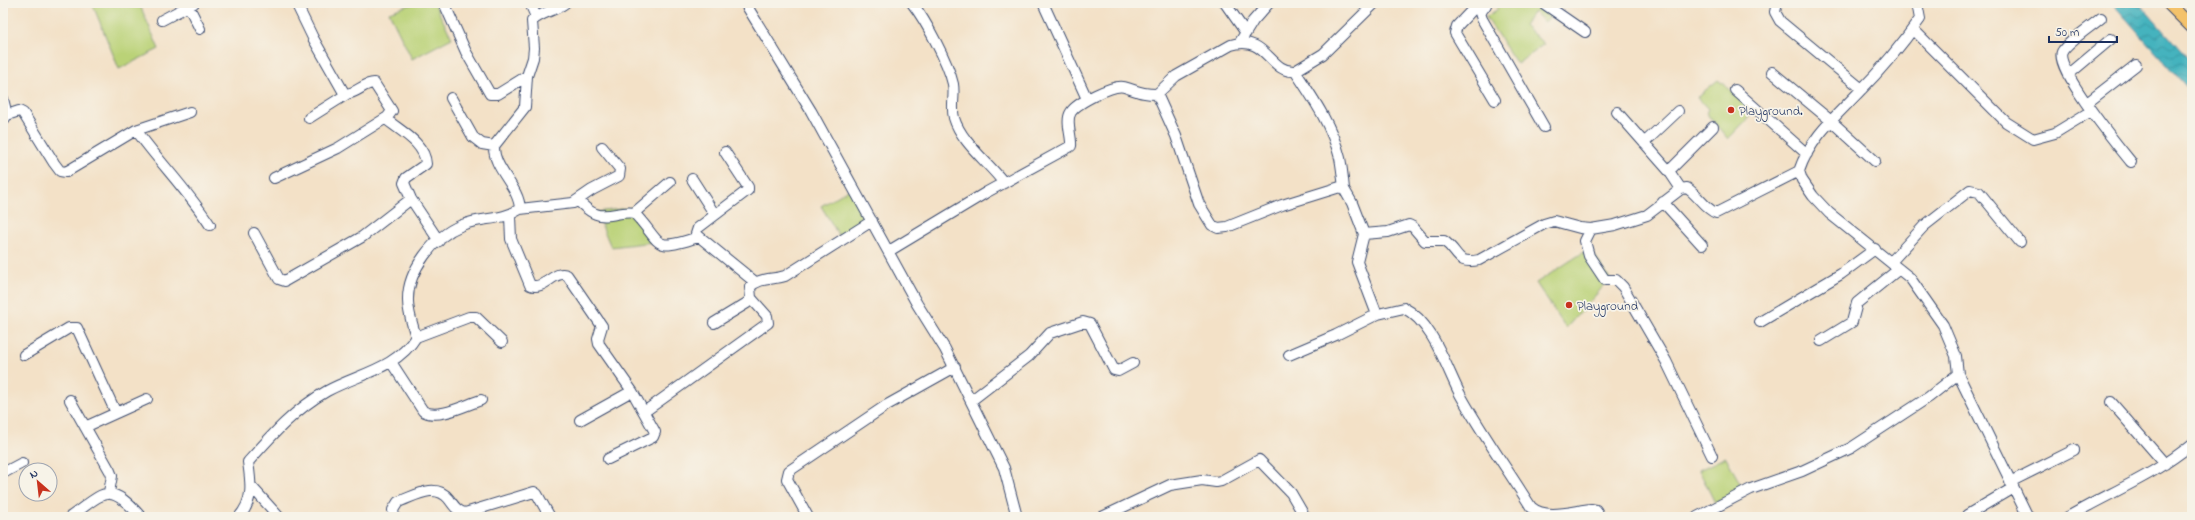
<svg xmlns="http://www.w3.org/2000/svg" width="2195" height="520" font-family="'Indie Flower',sans-serif">
	<style>
		.garden { fill: #bad277; stroke: #6a806a }
		.water { fill: url(#water-waves); stroke: #30718e }
		.lines { fill: none; stroke-linecap: round; stroke-linejoin: round }
		.minor-casing { stroke: #3b4a6e; stroke-width: 12 }
		.major-casing { stroke: #3b4a6e; stroke-width: 14 }
		.minor { stroke: #fff; stroke-width: 10 }
		.major { stroke: #f4c26a; stroke-width: 12 }
		.poi-dot { fill: #c8321e; stroke: #f7f3e8; stroke-width: 1.5 }
		.labels { text-anchor: middle; stroke-width: 3.5; stroke-linejoin: round; paint-order: stroke }
		.poi-label { font-size: 13px; fill: #1b2f5e; stroke: #f7f3e8; text-anchor: start }
	</style>
	<defs>
		<pattern id="water-waves" width="16" height="10" patternUnits="userSpaceOnUse"><rect width="16" height="10" fill="#44b3be"/><path d="M0 5q4-4 8 0t8 0" fill="none" stroke="#38929e"/></pattern>
	</defs>
	<rect width="100%" height="100%" fill="#f7f3e8"/>
	<filter id="ink" filterUnits="userSpaceOnUse"><feTurbulence type="fractalNoise" baseFrequency=".025" numOctaves="2"/><feDisplacementMap in="SourceGraphic" scale="8" xChannelSelector="R" yChannelSelector="G"/><feConvolveMatrix kernelMatrix="1 2 1 2 8 2 1 2 1" color-interpolation-filters="sRGB"/></filter>
	<filter id="wash" filterUnits="userSpaceOnUse"><feTurbulence type="fractalNoise" baseFrequency=".012" numOctaves="4" result="noise"/><feDisplacementMap in="SourceGraphic" scale="16" xChannelSelector="R" yChannelSelector="G"/><feGaussianBlur stdDeviation="0.9" result="paint"/><feColorMatrix in="noise" values="0 0 0 0 0 0 0 0 0 0 0 0 0 0 0 0 0 1.4 0 .05"/><feComposite in="paint" operator="in"/></filter>
	<g filter="url(#wash)">
		<rect width="100%" height="100%" fill="#f3e1c7"/>
		<path class="garden" d="M 92,3 L 139,3 L 159,49 L 119,69 Z
			M 415,3 L 434,3 L 452,38 L 412,59 L 389,12 Z
			M 1497,3 L 1545,3 L 1556,10 L 1545,22 L 1534,12 L 1524,25 L 1544,44 L 1517,64 L 1486,17 L 1498,9 L 1493,4 Z
			M 1718,80 L 1756,110 L 1728,139 L 1706,113 L 1708,109 L 1697,97 Z
			M 853,187 L 872,221 L 841,239 L 821,206 Z
			M 637,207 L 653,242 L 611,247 L 596,212 Z
			M 1590,248 L 1610,279 L 1566,328 L 1536,283 Z
			M 1726,457 L 1743,489 L 1715,503 L 1699,470 Z"/>
		<path class="water" d="M 2112,3 L 2140,3 L 2192,63 L 2192,93 Z"/>
	</g>
	<g filter="url(#ink)">
		<g class="lines">
			<g class="minor-casing">
				<path id="minor" d="M 187,3 L 200,29
					M 296,3 L 313,38 L 343,91 L 345,94 C 357,94 363,83 374,83 L 392,111 L 386,119 C 400,131 425,143 426,164 L 406,178 L 404,183 L 411,199 L 439,241
					M 444,3 L 466,52 L 490,94 L 498,94 L 527,76
					M 530,3 L 536,17
					M 745,3 L 811,111 L 917,304 L 945,349 L 1004,468 L 1017,517
					M 912,3 C 926,21 948,62 953,84 C 955,96 951,107 954,118 C 961,142 989,163 1004,183
					M 1043,3 L 1087,99
					M 1225,3 L 1246,33
					M 1543,3 L 1585,32
					M 1777,3 L 1775,12 L 1780,21 L 1862,89
					M 1917,3 L 1920,19 C 1901,46 1881,70 1858,93 C 1835,117 1810,138 1799,171 L 1802,180 L 1813,196 L 1829,213 L 1910,278 L 1943,325 L 1956,356 L 1958,374 L 2028,517
					M 1477,5 L 1457,26 L 1455,33 L 1495,100
					M 1486,5 L 1480,13 L 1482,19 L 1544,127
					M 2101,18 C 2092,26 2067,42 2062,52 C 2054,68 2119,147 2131,162
					M 162,20 L 194,3
					M 1913,29 L 2006,122 L 2033,139 L 2055,133 L 2091,111
					M 1240,42 L 1253,21 L 1269,3
					M 1295,71 C 1313,98 1332,126 1340,158 C 1342,168 1343,179 1344,189
					M 1772,72 L 1830,120 L 1875,161
					M 2068,75 L 2111,39
					M 1735,90 L 1807,154
					M 1157,94 L 1176,136 L 1199,204 L 1212,225 L 1218,228 L 1227,227 L 1282,205 L 1340,187 L 1344,189 L 1352,203 L 1364,234 L 1357,262 L 1376,312 L 1378,314 L 1404,308 C 1433,322 1447,370 1461,396 C 1482,434 1508,470 1531,507 C 1546,520 1572,511 1591,509 L 1596,510 L 1600,517
					M 451,98 L 473,137 L 482,144 L 494,146
					M 3,99 L 7,115 L 3,121
					M 2087,103 L 2136,65
					M 1617,112 L 1669,171
					M 7,115 L 19,111 L 23,113 L 54,163 L 60,171 L 66,172 L 136,130 L 190,112
					M 309,118 L 347,94
					M 136,130 C 160,163 188,191 210,225
					M 1644,143 L 1678,111
					M 725,152 L 748,187 L 748,190 L 698,228 L 696,234 L 755,282
					M 274,178 L 338,148 L 386,118
					M 692,179 L 715,215
					M 1681,189 L 1669,171 L 1713,127
					M 578,201 C 583,205 589,212 596,214 C 608,219 622,210 634,213 C 663,243 651,253 698,237
					M 1663,202 L 1702,245
					M 520,209 L 573,203 L 592,190 L 619,176 L 620,169 L 602,147
					M 634,213 L 670,182
					M 510,216 L 511,239 L 530,285 C 544,291 555,269 567,275 L 602,326 L 598,339 L 599,344 L 632,391 L 655,432 L 653,437 L 608,459
					M 1591,229 L 1585,241 L 1589,256 L 1605,280 L 1616,280 L 1623,287 L 1666,361 L 1712,456
					M 254,233 L 279,279 L 285,281 L 362,237 L 411,199
					M 1364,234 L 1388,232 L 1409,225 L 1413,227 L 1425,241 L 1444,241 C 1460,252 1455,265 1479,260 L 1544,224 L 1554,221 L 1580,228 L 1591,229 L 1615,225 L 1647,215 L 1681,189 L 1687,188 C 1698,195 1704,208 1716,213 L 1799,171
					M 889,251 L 987,192 L 1071,146 C 1072,136 1065,121 1071,112 C 1077,103 1113,84 1124,87 C 1138,91 1141,94 1157,94 L 1176,76 L 1231,45 C 1267,34 1269,73 1295,71 L 1323,54 L 1375,3
					M 1891,262 L 1924,226 L 1970,190 L 1979,192 L 2020,242
					M 1760,322 L 1841,274 L 1875,249
					M 714,323 L 747,303 L 751,298 L 750,287 C 760,277 772,280 785,276 L 872,221
					M 416,337 L 469,317 L 476,317 L 502,342
					M 1821,341 L 1852,322 L 1857,303 L 1899,269
					M 24,355 L 69,328 L 77,328 L 116,413
					M 1289,355 L 1336,335 L 1378,314
					M 391,362 L 423,411 C 438,420 465,405 481,400
					M 70,400 L 110,471 L 112,476 L 109,492
					M 972,400 L 1029,356 L 1050,333 L 1083,322 L 1090,324 L 1114,370 L 1118,371 L 1133,363
					M 2111,402 L 2165,464
					M 644,412 L 768,323 L 767,316 L 751,298
					M 580,420 L 632,391
					M 85,427 L 147,399
					M 3,473 L 22,463
					M 2010,482 L 2074,450
					M 251,486 L 279,517
					M 1967,515 L 2013,488
					M 70,517 C 104,493 108,480 141,517
					M 239,517 C 254,500 251,483 248,462 C 272,435 295,409 327,391 C 358,374 396,369 416,337 C 413,326 408,313 408,301 C 407,271 434,236 462,225 C 482,217 502,221 520,209 C 519,186 493,169 494,146 L 525,107 L 527,76 L 533,58 L 534,48 L 532,21 C 541,12 555,11 565,3
					M 394,517 L 393,510 L 398,502 C 415,496 435,482 449,499 C 454,506 457,511 465,513 L 534,492 L 537,494 L 550,517
					M 808,517 L 787,479 L 789,471 L 887,405 L 955,367
					M 1102,517 L 1170,485 L 1202,480 L 1216,482 L 1221,481 L 1259,460 L 1291,493 L 1305,517
					M 1697,517 L 1751,489 L 1802,471 L 1851,448 L 1929,397 L 1958,374
					M 2068,517 C 2109,493 2155,475 2192,444"/>
			</g>
			<g class="major-casing">
				<path id="major" d="M 2168,3 L 2192,27"/>
			</g>
			<use href="#minor" class="minor"/>
			<use href="#major" class="major"/>
		</g>
	</g>
	<g class="poi-dot">
		<circle cx="1731" cy="110" r="4"/>
		<circle cx="1569" cy="305" r="4"/>
	</g>
	<g class="labels">
		<g class="poi-label">
			<text x="1739" y="115">Playground.</text>
			<text x="1577" y="310">Playground</text>
		</g>
	</g>
	<rect width="2195" height="520" fill="none" stroke="#f7f3e8" stroke-width="16"/>
	<g transform="translate(38 482) rotate(332)"><circle r="19" fill="#f7f3e8" stroke="#9fa5b1"/>
	<path d="M0-3L7 15L0 10L-7 15Z" fill="#c8321e"/>
	<text y="-6" font-size="11" font-weight="bold" text-anchor="middle" fill="#1b2f5e">N</text>
	</g>
	<path d="M2049 36v6h68v-6" fill="none" stroke="#1b2f5e" stroke-width="2"/>
	<text x="2055" y="36" font-size="12" fill="#1b2f5e" stroke="#f7f3e8" stroke-width="3" paint-order="stroke">50 m</text>
</svg>
